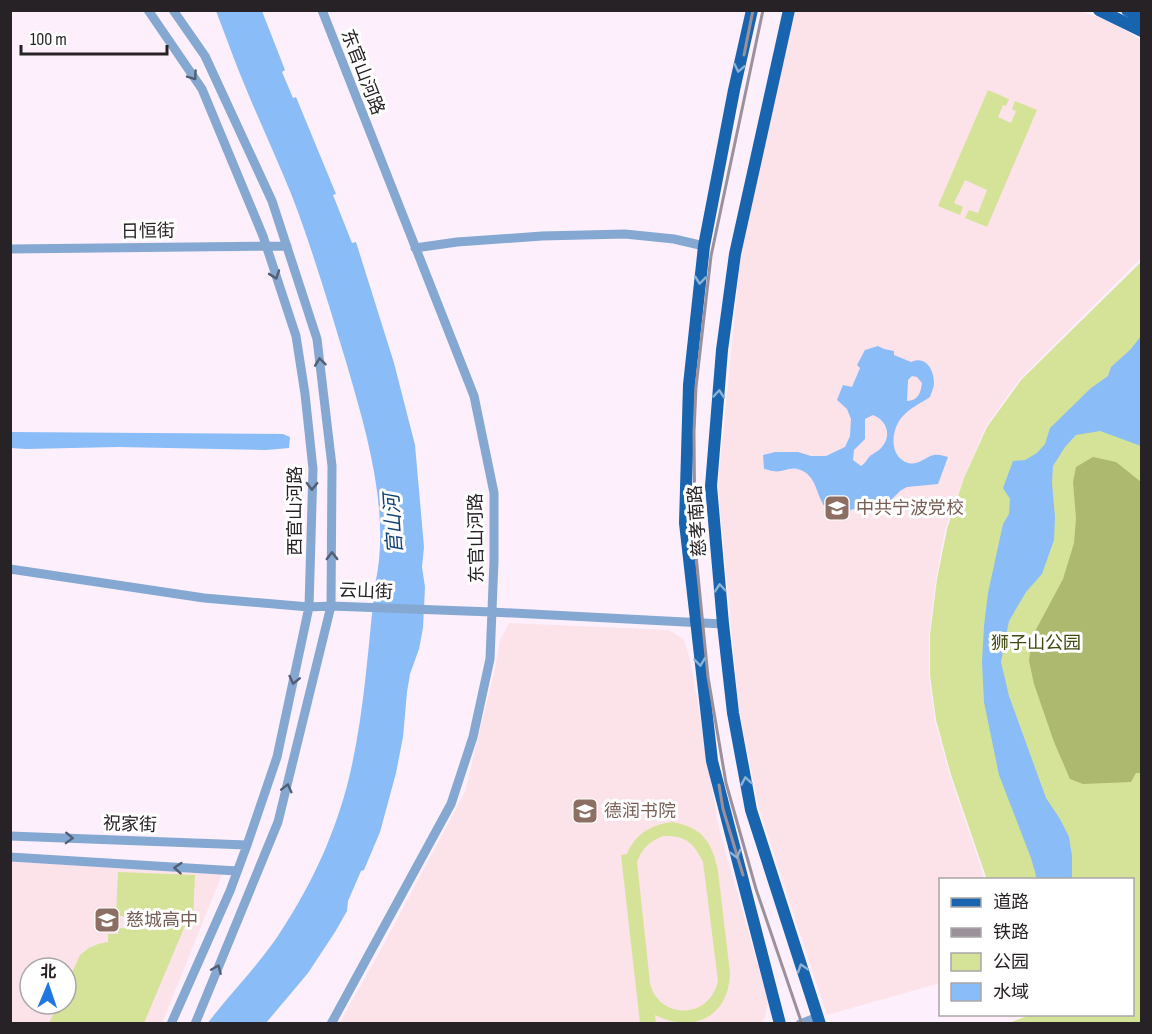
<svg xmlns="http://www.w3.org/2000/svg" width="1152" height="1034" font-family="'Sofia Sans Condensed','Noto Sans SC',sans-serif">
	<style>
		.education { fill: #fce2e9; fill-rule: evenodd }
		.green { fill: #d5e398; fill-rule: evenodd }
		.forest { fill: #acb96e }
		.water { fill: #8abcf7; fill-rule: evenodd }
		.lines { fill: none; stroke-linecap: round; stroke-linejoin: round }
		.minor { stroke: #84a8d1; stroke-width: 9 }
		.major { stroke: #1964ae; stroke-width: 12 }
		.rail { stroke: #9b919a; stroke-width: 3 }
		.oneway { stroke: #8cb2d6 }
		.oneway2 { stroke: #515e73 }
		.labels { text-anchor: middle; stroke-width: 6; stroke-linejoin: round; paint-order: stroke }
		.street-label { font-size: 18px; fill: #272226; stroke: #fff }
		.education-label { font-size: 18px; fill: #785e54; stroke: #fff; text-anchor: start }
		.park-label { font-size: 18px; fill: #424a11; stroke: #fff }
		.water-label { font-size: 20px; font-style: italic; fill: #0f4277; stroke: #fff }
	</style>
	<rect width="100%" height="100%" fill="#fdeffc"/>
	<path class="education" d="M 795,11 L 1079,11 L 1109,21 L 1141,40 L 1141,258 L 1020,379 L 986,426 L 964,478 L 945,530 L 936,579 L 929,635 L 929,675 L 935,721 L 950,776 L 985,879 L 940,880 L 940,983 L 827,1015 L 759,809 L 739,710 L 718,486 L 741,251 Z
		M 509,623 L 668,630 L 684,639 L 691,664 L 719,829 L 768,1001 L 765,1018 L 760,1024 L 339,1024 L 378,955 L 465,792 L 494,673 L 500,640 Z
		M 10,862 L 223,872 L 162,1023 L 11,1023 ZM 30,968 L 66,968 L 66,1004 L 30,1004 Z"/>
	<path class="green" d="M 988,90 L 1009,99 L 1006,106 L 1003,105 L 998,117 L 1011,123 L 1016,111 L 1012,109 L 1015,101 L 1037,110 L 987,227 L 965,218 L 969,210 L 978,213 L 987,190 L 965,180 L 954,203 L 963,207 L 960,215 L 938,206 Z
		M 1141,262 L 1141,1023 L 1009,1023 L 1030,1015 L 1132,1014 L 1132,880 L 987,880 L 951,775 L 936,720 L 930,675 L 930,635 L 937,579 L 947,529 L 964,478 L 987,427 L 1021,380 Z
		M 673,822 C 703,828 712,842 718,871 L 730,973 C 729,1017 693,1034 655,1015 L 656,1023 L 640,1023 L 621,855 L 627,854 C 635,834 652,824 673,822 ZM 663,836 C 685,835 694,843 703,862 L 718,981 C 709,1021 658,1019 650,983 L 637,862 C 642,848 650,841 663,836 Z
		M 118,872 L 195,875 L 193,919 L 116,916 Z
		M 170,920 L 187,921 L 144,1023 L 49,1023 L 58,1004 L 66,1004 L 66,986 L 80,955 L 89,948 L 98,944 L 108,942 L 108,934 L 118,934 L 119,928 L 166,930 Z"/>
	<path class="forest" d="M 1093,457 L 1116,462 L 1141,482 L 1142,773 L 1136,773 L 1131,782 L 1083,784 L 1070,779 L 1054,742 L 1034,684 L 1029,661 L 1032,637 L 1063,579 L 1074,543 L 1076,518 L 1073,482 L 1076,467 Z"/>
	<path class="water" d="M 216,11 L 262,11 L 285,70 L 282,72 L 293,98 L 296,97 L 336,194 L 333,195 L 352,243 L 356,242 L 394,363 L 415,445 L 424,547 L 422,567 L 425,587 L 423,628 L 419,649 L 410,674 L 407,692 L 403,737 L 396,773 L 380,832 L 364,870 L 361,871 L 348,901 L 347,911 L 335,932 L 308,973 L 266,1023 L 207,1024 C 232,991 262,962 283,928 C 313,882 336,831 349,778 C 364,716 368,649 375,585 C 391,514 367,434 347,365 C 330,309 313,251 292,196 C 278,161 262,127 247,91 C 236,65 226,37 216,11 Z
		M 1141,336 L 1141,446 L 1100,431 L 1076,435 L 1065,447 L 1053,466 L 1052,483 L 1055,517 L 1054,540 L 1042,574 L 1026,592 L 1009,621 L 1001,662 L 1009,696 L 1046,798 L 1060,819 L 1069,837 L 1072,856 L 1072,879 L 1037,879 L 1031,858 L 999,775 L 984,702 L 982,662 L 984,626 L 988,593 L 1003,524 L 1009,514 L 1010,499 L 1003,488 L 1013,461 L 1025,460 L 1037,453 L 1045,444 L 1050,428 L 1091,388 L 1108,376 L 1111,367 L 1130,350 Z
		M 878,346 L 884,349 L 894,351 L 894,355 L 911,362 C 926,355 934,370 934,383 C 934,388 931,393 930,397 C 921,403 910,408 903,416 C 891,428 888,457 908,463 C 918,466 925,457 934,455 C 939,454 943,456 948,457 L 938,484 L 907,487 L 900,491 L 886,505 L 876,510 L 863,511 L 856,509 L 835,512 L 834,515 C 814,505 821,474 797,469 C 789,467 781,473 773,471 C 770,471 767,469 764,469 L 763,455 L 775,452 L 798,452 L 811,456 L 826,456 L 845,447 L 850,436 L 851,419 L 847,409 L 837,400 L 843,385 L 852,387 L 860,368 L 857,365 L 865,350 ZM 912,376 L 917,377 L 922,383 C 921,392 918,401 907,401 L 908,380 ZM 873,415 C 889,421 892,439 879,450 C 878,451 871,455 870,456 C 866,460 866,463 861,466 L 853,460 L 854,450 L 865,439 L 865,419 Z
		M 11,432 L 283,434 L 290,437 L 289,448 L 266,450 L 118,447 L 26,449 L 11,448 Z"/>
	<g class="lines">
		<path class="minor" d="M 148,10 L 202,89 L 263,236 L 296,336 L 305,394 L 313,469 L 309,607 L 277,757 L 247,845 L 230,891 L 171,1024
			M 173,10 L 205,56 L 272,201 L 317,339 L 332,466 L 331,606 L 278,822 L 195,1024
			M 322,10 L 474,396 L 494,493 L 494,561 L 490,659 L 473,737 L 451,804 L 331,1024
			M 415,248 L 457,242 L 542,236 L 625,234 L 674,239 L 704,246
			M 10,249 L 287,246
			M 10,569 L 204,598 L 309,607 L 331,606 L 492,612 L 723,624
			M 10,836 L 247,845
			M 10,857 L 237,871
			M 800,1024 L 818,1017"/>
		<path class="major" d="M 752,10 L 734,90 L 704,246 L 689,385 L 685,523 L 712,761 L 780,1024
			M 789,10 L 735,254 L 722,350 L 711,486 L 723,624 L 733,713 L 751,810 L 820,1024
			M 1099,10 L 1142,31
			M 1127,10 L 1142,18"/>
		<path class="rail" d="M 763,10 L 711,256 L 696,387 L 694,432 L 695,545 L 708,677 L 726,783 L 756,889 L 802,1024
			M 744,55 L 753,10
			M 719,785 L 723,809 L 743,875"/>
	</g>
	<defs><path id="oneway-chevron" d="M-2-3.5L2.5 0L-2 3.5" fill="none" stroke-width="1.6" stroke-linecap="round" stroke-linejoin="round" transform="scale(1.5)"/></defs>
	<g class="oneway">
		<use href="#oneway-chevron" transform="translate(739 68) rotate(102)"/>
		<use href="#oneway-chevron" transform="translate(700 280) rotate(96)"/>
		<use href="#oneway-chevron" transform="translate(719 394) rotate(-85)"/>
		<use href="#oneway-chevron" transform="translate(720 588) rotate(-95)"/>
		<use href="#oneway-chevron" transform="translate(700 662) rotate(83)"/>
		<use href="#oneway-chevron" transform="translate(746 781) rotate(-100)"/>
		<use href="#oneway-chevron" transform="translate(736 854) rotate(75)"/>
		<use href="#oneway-chevron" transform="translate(802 968) rotate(-108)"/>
	</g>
	<g class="oneway2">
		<use href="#oneway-chevron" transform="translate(193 76) rotate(55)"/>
		<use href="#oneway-chevron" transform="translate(275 275) rotate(71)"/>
		<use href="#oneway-chevron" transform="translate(320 362) rotate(-97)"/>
		<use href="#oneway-chevron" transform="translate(312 486) rotate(91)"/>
		<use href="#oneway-chevron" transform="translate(332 556) rotate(-90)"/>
		<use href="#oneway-chevron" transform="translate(294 680) rotate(103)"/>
		<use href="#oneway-chevron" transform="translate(287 788) rotate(-76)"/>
		<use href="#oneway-chevron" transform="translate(69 838) rotate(2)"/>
		<use href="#oneway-chevron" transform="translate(178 868) rotate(-176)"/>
		<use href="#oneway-chevron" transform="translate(217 969) rotate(-67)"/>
	</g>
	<defs>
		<g id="university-square" transform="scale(1.35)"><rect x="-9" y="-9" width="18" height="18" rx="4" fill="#8d6e63" stroke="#fff"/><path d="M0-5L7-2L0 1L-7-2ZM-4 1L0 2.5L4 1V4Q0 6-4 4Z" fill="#fff"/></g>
		<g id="school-square" transform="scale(1.35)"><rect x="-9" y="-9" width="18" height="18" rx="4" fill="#8d6e63" stroke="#fff"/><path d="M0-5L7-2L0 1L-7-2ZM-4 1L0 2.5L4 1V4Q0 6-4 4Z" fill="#fff"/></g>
	</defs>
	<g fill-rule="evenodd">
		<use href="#university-square" x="837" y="508"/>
		<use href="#school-square" x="585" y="811"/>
		<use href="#school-square" x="107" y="920"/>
	</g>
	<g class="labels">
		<g class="street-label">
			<text transform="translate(363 72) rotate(69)" y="6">东官山河路</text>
			<text transform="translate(148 231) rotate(-1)" y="6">日恒街</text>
			<text transform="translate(295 511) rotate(-90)" y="6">西官山河路</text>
			<text transform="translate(697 521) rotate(-94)" y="6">慈孝南路</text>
			<text transform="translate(476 538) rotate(-91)" y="6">东官山河路</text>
			<text transform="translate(366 591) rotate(2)" y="6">云山街</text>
			<text transform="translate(130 824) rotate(2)" y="6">祝家街</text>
		</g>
		<g class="education-label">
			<text x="856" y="514">中共宁波党校</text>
			<text x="604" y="817">德润书院</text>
			<text x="126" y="926">慈城高中</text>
		</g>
		<g class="park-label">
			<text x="1036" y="649">狮子山公园</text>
		</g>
		<g class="water-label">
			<text transform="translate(393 524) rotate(-94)" y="7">官山河</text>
		</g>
	</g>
	<rect width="1152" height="1034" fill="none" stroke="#272226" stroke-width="24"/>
	<rect x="939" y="878" width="195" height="138" fill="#ffffff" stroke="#a9a7a8" stroke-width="1.5"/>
	<rect x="951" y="898" width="30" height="9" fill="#1964ae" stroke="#a9a7a8" stroke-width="1.5"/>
	<text x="993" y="908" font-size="18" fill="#272226">道路</text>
	<rect x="951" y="928" width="30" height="9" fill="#9b919a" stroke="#a9a7a8" stroke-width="1.5"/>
	<text x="993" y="938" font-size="18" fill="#272226">铁路</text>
	<rect x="951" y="953" width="30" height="18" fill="#d5e398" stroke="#a9a7a8" stroke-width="1.5"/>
	<text x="993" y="968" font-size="18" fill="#272226">公园</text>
	<rect x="951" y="983" width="30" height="18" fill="#8abcf7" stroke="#a9a7a8" stroke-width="1.5"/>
	<text x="993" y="998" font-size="18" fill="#272226">水域</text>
	<g transform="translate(48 986) rotate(2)"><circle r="28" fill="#ffffff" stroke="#a9a7a8" stroke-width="1.5"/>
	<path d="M0-4.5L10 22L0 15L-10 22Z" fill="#2177e1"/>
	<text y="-9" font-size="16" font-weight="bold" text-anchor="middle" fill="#272226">北</text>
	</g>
	<path d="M21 45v9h146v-9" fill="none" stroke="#272226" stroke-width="3"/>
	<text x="30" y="45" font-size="18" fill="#272226" stroke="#ffffff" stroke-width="4.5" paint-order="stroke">100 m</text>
</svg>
